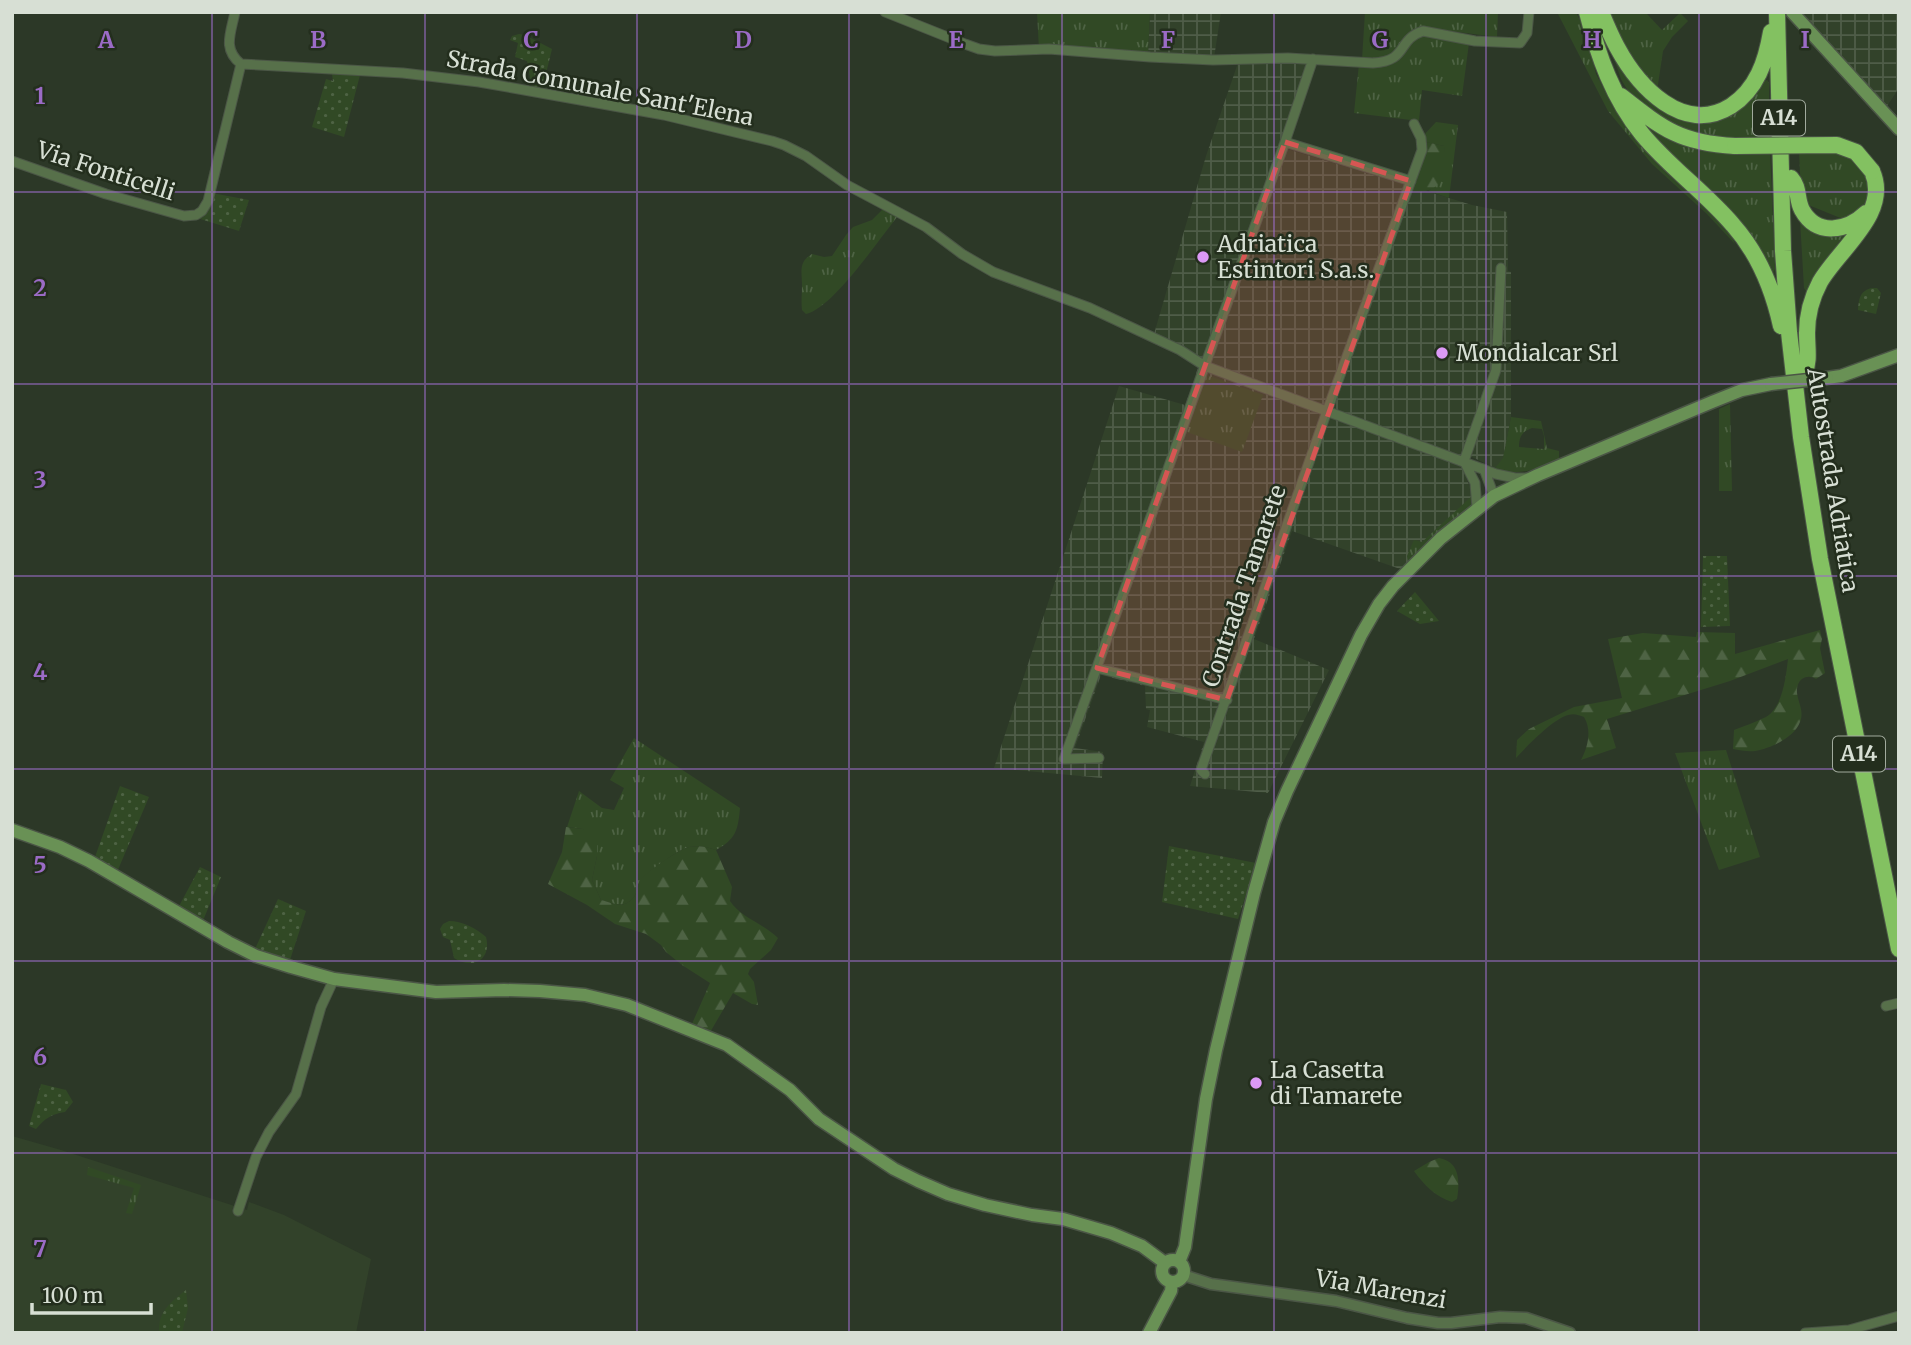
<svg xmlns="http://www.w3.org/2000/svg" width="1911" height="1345" font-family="Merriweather,serif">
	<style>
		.built { fill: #32422a }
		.industrial { fill: url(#industrial-grid) }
		.grass { fill: url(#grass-tufts); fill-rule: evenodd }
		.forest { fill: url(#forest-firs) }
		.garden { fill: url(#garden-dots) }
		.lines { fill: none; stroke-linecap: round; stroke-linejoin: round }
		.minor-casing { stroke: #4b5646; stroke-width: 11 }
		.tertiary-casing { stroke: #4b5646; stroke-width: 13 }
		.secondary-casing { stroke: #4b5646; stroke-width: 15 }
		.motorway-casing { stroke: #4b5646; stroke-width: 18 }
		.minor { stroke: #57704a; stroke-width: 9 }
		.tertiary { stroke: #57704a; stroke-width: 10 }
		.secondary { stroke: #699155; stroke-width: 12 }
		.motorway { stroke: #83c161; stroke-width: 16 }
		.secondary-bridge-casing { stroke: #4b5646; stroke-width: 15; stroke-linecap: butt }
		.motorway-bridge-casing { stroke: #4b5646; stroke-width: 18; stroke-linecap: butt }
		.secondary-bridge { stroke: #699155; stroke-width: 12 }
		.motorway-bridge { stroke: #83c161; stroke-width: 16 }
		.marked { fill: #d65653; fill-opacity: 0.2; stroke: #d65653; stroke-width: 5; stroke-dasharray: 14 9; stroke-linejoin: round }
		.grid { fill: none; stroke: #9b6bc6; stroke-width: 2; stroke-opacity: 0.55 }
		.poi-dot { fill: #db99f5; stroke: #232e1d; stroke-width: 2.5 }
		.labels { text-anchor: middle; stroke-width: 5; stroke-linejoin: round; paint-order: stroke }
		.shield { fill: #232e1d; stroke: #a1aa9d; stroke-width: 2 }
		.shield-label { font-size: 21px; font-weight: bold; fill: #d7dfd4 }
		.street-label { font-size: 23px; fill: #d7dfd4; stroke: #232e1d }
		.poi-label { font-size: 23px; fill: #d7dfd4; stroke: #232e1d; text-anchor: start }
		.grid-label { font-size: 23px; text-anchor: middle; font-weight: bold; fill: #9b6bc6; stroke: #232e1d; stroke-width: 5; stroke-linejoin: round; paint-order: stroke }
	</style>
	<defs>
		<pattern id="industrial-grid" width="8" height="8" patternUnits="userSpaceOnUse" patternTransform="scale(1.75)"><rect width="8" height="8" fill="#32422a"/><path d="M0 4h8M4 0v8" fill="none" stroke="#4f5d48"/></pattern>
		<pattern id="grass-tufts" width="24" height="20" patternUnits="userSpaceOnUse" patternTransform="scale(1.75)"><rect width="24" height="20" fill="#314925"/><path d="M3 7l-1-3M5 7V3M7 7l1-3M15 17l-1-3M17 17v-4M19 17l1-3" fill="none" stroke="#4e6344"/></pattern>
		<pattern id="forest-firs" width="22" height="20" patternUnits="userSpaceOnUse" patternTransform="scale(1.75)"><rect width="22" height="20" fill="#314925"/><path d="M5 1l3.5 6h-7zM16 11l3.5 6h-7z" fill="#4e6344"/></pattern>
		<pattern id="garden-dots" width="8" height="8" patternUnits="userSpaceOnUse" patternTransform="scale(1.75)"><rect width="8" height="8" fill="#314925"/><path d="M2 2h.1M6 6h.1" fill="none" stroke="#4e6344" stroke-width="1.8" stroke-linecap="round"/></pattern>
	</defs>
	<rect width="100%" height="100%" fill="#2c3827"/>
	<path class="built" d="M 12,1136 L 61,1150 L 247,1210 L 249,1202 L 284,1215 L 371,1259 L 356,1333 L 12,1333 Z"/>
	<path class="industrial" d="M 1150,12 L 1221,12 L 1214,58 L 1148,54 Z
		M 1802,12 L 1899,12 L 1899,88 L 1887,106 Z
		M 1239,60 L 1315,62 L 1287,149 L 1472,205 L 1507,212 L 1508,271 L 1511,272 L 1511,417 L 1503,459 L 1495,468 L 1472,457 L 1461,464 L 1473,495 L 1471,507 L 1400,569 L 1292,531 L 1254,639 L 1329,670 L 1268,793 L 1190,786 L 1204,742 L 1147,727 L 1150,710 L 1146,709 L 1145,686 L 1101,675 L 1075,748 L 1103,752 L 1102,778 L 994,768 L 1119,386 L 1185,405 L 1201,359 L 1154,334 L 1206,156 Z"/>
	<path class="grass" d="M 1037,12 L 1150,12 L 1148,54 L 1039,49 Z
		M 1365,12 L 1498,12 L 1497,37 L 1419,27 L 1390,57 L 1362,60 Z
		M 1557,12 L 1576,12 L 1586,33 L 1596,74 L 1614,108 L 1630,131 L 1730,233 L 1735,244 L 1707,214 L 1652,164 L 1608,111 Z
		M 1608,12 L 1648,12 L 1647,14 L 1662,30 L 1680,13 L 1688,21 L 1672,37 L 1663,51 L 1657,91 L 1632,61 Z
		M 1426,33 L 1469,43 L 1462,96 L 1422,90 L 1419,121 L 1354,113 L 1359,64 L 1378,65 L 1409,41 Z
		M 1614,58 L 1690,119 L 1767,80 L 1769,83 L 1769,141 L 1743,142 L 1689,134 L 1640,103 L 1628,91 L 1621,79 Z
		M 1639,118 L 1770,152 L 1775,269 L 1773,273 L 1772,274 L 1672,160 Z
		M 1436,122 L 1458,125 L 1449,198 L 1428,191 C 1449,179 1445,168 1444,146 L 1426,142 L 1424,135 Z
		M 1820,150 C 1827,151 1835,151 1842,153 C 1861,159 1878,189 1864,207 C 1860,212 1853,217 1848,221 L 1806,204 L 1801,194 L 1799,151 Z
		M 884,208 L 898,216 C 879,239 833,308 806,314 L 802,310 C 801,301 802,294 802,285 C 802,272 798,262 812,254 L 824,257 L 832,256 L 846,235 L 853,227 L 872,220 Z
		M 1800,219 L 1850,231 L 1809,291 L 1806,291 L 1804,288 Z
		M 1206,375 L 1263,395 L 1242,452 L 1187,432 Z
		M 1730,404 L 1732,491 L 1719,491 L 1719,409 Z
		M 1511,417 L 1541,421 L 1547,448 L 1559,451 L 1559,460 C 1536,468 1520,478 1495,468 L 1503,458 ZM 1532,428 L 1542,429 L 1544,436 L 1544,449 L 1519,447 C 1519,436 1523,431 1532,428 Z
		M 1473,495 L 1471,507 L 1408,562 L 1407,556 L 1414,540 L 1422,542 Z
		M 634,738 L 740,808 C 738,830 736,839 716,850 C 707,847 699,845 689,847 C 681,848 645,873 640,881 C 635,890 639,896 627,903 C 619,907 609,902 601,900 L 592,880 L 597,856 L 583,829 L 567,827 L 579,791 L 602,808 L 614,810 L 624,788 L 610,780 Z
		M 1726,750 L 1760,857 L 1719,870 L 1675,753 Z
		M 88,1167 L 141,1185 L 132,1214 L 126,1213 L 134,1188 L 87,1175 Z"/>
	<path class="forest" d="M 1426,142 L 1444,146 C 1445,154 1447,162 1446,169 C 1444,186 1427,195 1411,191 L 1411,186 Z
		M 1820,630 L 1822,639 L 1820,648 L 1825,673 L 1816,679 C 1808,674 1798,678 1797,689 C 1796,700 1805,710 1800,722 C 1795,737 1770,749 1755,751 C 1748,752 1740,750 1733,749 L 1734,730 C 1744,726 1756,722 1766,717 C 1783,707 1786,676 1788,659 L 1730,681 L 1607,719 L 1616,748 L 1581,760 C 1588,747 1592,730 1584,717 C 1579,715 1574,713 1568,715 C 1553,719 1527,746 1516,758 L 1517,740 L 1529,729 L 1574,707 L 1622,698 L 1608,639 L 1643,633 L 1696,637 L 1697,632 L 1735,633 L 1735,654 Z
		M 566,827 L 583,829 L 597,843 L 597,856 L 592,880 L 601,900 C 609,902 619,907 627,903 C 639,896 635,890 640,880 C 645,873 681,848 689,847 C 699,845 707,847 716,850 L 732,887 L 730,901 C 740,917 764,924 778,938 L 771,950 L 750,969 L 748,974 L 754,982 L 758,1005 L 752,1004 L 733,993 L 709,1034 L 691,1026 L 710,983 L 682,965 L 666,952 L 661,945 L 646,934 L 615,924 L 587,905 L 548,884 L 562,852 Z
		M 1439,1158 C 1460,1162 1460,1181 1457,1199 L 1452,1202 C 1436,1197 1424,1185 1414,1171 L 1429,1162 Z"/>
	<path class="garden" d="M 519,34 L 525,35 L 552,49 L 542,90 L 532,88 L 527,61 L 515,57 L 518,43 L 510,40 L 512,36 Z
		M 332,74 L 360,75 L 344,137 L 312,127 L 326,79 L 333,81 Z
		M 212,193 L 249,200 L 239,231 L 197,218 Z
		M 1872,288 L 1877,288 L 1881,293 L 1876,314 L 1858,310 C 1859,298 1860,291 1872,288 Z
		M 1703,556 L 1727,556 L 1730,626 L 1701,627 Z
		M 1415,592 L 1439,621 L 1420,624 L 1397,611 Z
		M 120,786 L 149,797 L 117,872 L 92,859 L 95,857 Z
		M 1169,846 L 1256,863 L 1238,919 L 1162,902 Z
		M 200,867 L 221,877 L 202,923 L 178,908 Z
		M 278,899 L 306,911 L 289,963 L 255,949 Z
		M 449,921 C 462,921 476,928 486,937 C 492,960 472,970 454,958 L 450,940 L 443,937 L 440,929 L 443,924 Z
		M 41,1084 L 66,1090 L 73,1102 L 65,1112 C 52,1114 45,1118 36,1129 L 29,1126 Z
		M 186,1290 L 188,1308 L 182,1333 L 159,1333 C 158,1311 170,1303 186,1290 Z"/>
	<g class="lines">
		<g class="minor-casing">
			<path id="minor" d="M 235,12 C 231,33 222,49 241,64 L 403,73 L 479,82 L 664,115 L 772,141 L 784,145 L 806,156 L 847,185 L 926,227 L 962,254 L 993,272 L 1090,308 L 1180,350 L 1205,366 L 1496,474 L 1515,478 L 1529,478
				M 885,12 L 965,44 L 979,49 L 995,51 L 1049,49 L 1150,57 L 1213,60 L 1288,58 L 1373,63 C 1409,61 1396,40 1423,31 L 1475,41 L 1520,43 L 1527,33 L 1529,12
				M 1285,142 L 1411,181
				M 12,161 L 106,194 L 184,216 L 196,215 L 202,211 L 208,201 L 241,64
				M 1484,469 L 1494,496
				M 1477,508 L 1475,483 L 1464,461 L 1496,370 L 1501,268
				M 1097,668 L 1227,700
				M 1099,758 L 1064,759 L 1285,142 L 1313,59
				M 1205,774 L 1201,770 L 1202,767 L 1327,411 L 1422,150 L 1421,138 L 1414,124
				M 1886,1006 L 1899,1003
				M 238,1211 L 256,1157 L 269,1132 L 296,1094 L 321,1007 L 334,979
				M 1805,1333 L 1849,1330 L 1899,1316"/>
		</g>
		<g class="tertiary-casing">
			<path id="tertiary" d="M 1183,1275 L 1211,1284 L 1336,1301 L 1407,1318 L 1438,1323 L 1451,1323 L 1500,1317 L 1526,1318 L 1570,1333"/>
		</g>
		<g class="secondary-casing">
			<path id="secondary" d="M 1792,12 L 1899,129
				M 1827,378 L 1841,376 L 1899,355
				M 12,830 L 60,847 L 89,861 L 228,942 L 256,956 L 291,967 L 334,979 L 436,992 L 504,990 L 540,991 L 585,995 L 627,1005 L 727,1045 L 790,1090 L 819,1119 L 894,1169 L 918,1181 L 948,1194 L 985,1205 L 1032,1215 L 1063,1219 L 1111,1233 L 1142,1246 L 1165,1263
				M1162 1271a11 11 0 1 1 22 0a11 11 0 1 1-22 0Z
				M 1179,1262 L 1185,1247 L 1206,1099 L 1216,1050 L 1254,893 L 1274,822 L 1287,791 L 1361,635 L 1379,604 L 1393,586 L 1441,538 L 1494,496 L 1538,475 L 1712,402 L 1742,390 L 1771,384
				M 1149,1333 L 1171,1291 L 1172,1282"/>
		</g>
		<g class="motorway-casing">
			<path id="motorway" d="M 1587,12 C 1598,56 1613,98 1642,134 C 1669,167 1705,192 1733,225 C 1758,253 1773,290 1781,326
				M 1601,12 C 1606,24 1611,36 1617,47 C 1638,86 1683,136 1731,106 C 1757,89 1766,61 1771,32
				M 1777,12 L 1783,251 L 1789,332 L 1801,437 L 1820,559 L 1899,949
				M 1621,96 C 1663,129 1680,143 1735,146
				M 1791,178 C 1800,188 1796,199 1802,210 C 1817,237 1847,231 1866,213
				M 1804,375 C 1810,361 1807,348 1807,333 C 1807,316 1812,297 1820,282 C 1839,249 1891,213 1872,171"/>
		</g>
		<use href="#minor" class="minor"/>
		<use href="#tertiary" class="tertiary"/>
		<use href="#secondary" class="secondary"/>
		<use href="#motorway" class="motorway"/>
		<g class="secondary-bridge-casing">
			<path id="secondary-bridge" d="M 1771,384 L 1827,378"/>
		</g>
		<g class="motorway-bridge-casing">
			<path id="motorway-bridge" d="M 1735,146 L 1837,145 L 1856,152 L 1872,171"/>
		</g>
		<use href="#secondary-bridge" class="secondary-bridge"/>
		<use href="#motorway-bridge" class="motorway-bridge"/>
	</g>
	<path class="marked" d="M 1285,142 L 1411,181 L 1227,700 L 1097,668 Z"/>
	<path class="grid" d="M 212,12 L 212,1333M 425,12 L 425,1333M 637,12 L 637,1333M 849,12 L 849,1333M 1062,12 L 1062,1333M 1274,12 L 1274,1333M 1486,12 L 1486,1333M 1699,12 L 1699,1333M 12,192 L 1899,192M 12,384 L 1899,384M 12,576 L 1899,576M 12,769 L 1899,769M 12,961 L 1899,961M 12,1153 L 1899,1153"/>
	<g class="poi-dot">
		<circle cx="1203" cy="257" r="7"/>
		<circle cx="1442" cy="353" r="7"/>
		<circle cx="1256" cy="1083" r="7"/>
	</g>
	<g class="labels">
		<g class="shield">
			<rect x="1753" y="100.5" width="52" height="35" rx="5"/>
			<rect x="1833" y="736.5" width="52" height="35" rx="5"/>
		</g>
		<g class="shield-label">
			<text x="1779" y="125">A14</text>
			<text x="1859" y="761">A14</text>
		</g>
		<g class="street-label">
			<text transform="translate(600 88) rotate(11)" y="8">Strada Comunale Sant'Elena</text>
			<text transform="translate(106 171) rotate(18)" y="8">Via Fonticelli</text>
			<text transform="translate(1833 480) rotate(81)" y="8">Autostrada Adriatica</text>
			<text transform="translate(1244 586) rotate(-71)" y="8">Contrada Tamarete</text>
			<text transform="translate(1381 1289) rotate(10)" y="8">Via Marenzi</text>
		</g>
		<g class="poi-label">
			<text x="1217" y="252">Adriatica<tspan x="1217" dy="26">Estintori S.a.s.</tspan></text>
			<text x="1456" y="361">Mondialcar Srl</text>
			<text x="1270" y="1078">La Casetta<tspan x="1270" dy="26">di Tamarete</tspan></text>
		</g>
	</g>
	<g class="grid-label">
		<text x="106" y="48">A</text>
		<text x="318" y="48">B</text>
		<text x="531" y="48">C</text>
		<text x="743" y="48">D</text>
		<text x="956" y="48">E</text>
		<text x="1168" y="48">F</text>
		<text x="1380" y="48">G</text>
		<text x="1592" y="48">H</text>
		<text x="1805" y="48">I</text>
		<text x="40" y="104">1</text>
		<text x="40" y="296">2</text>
		<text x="40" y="488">3</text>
		<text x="40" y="680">4</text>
		<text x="40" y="873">5</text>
		<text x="40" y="1065">6</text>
		<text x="40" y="1257">7</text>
	</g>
	<rect width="1911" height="1345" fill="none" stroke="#d7dfd4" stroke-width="28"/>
	<path d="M32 1303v10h119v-10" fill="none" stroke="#d7dfd4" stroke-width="3.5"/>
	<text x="42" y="1303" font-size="21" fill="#d7dfd4" stroke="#232e1d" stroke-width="5" paint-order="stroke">100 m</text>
</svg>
